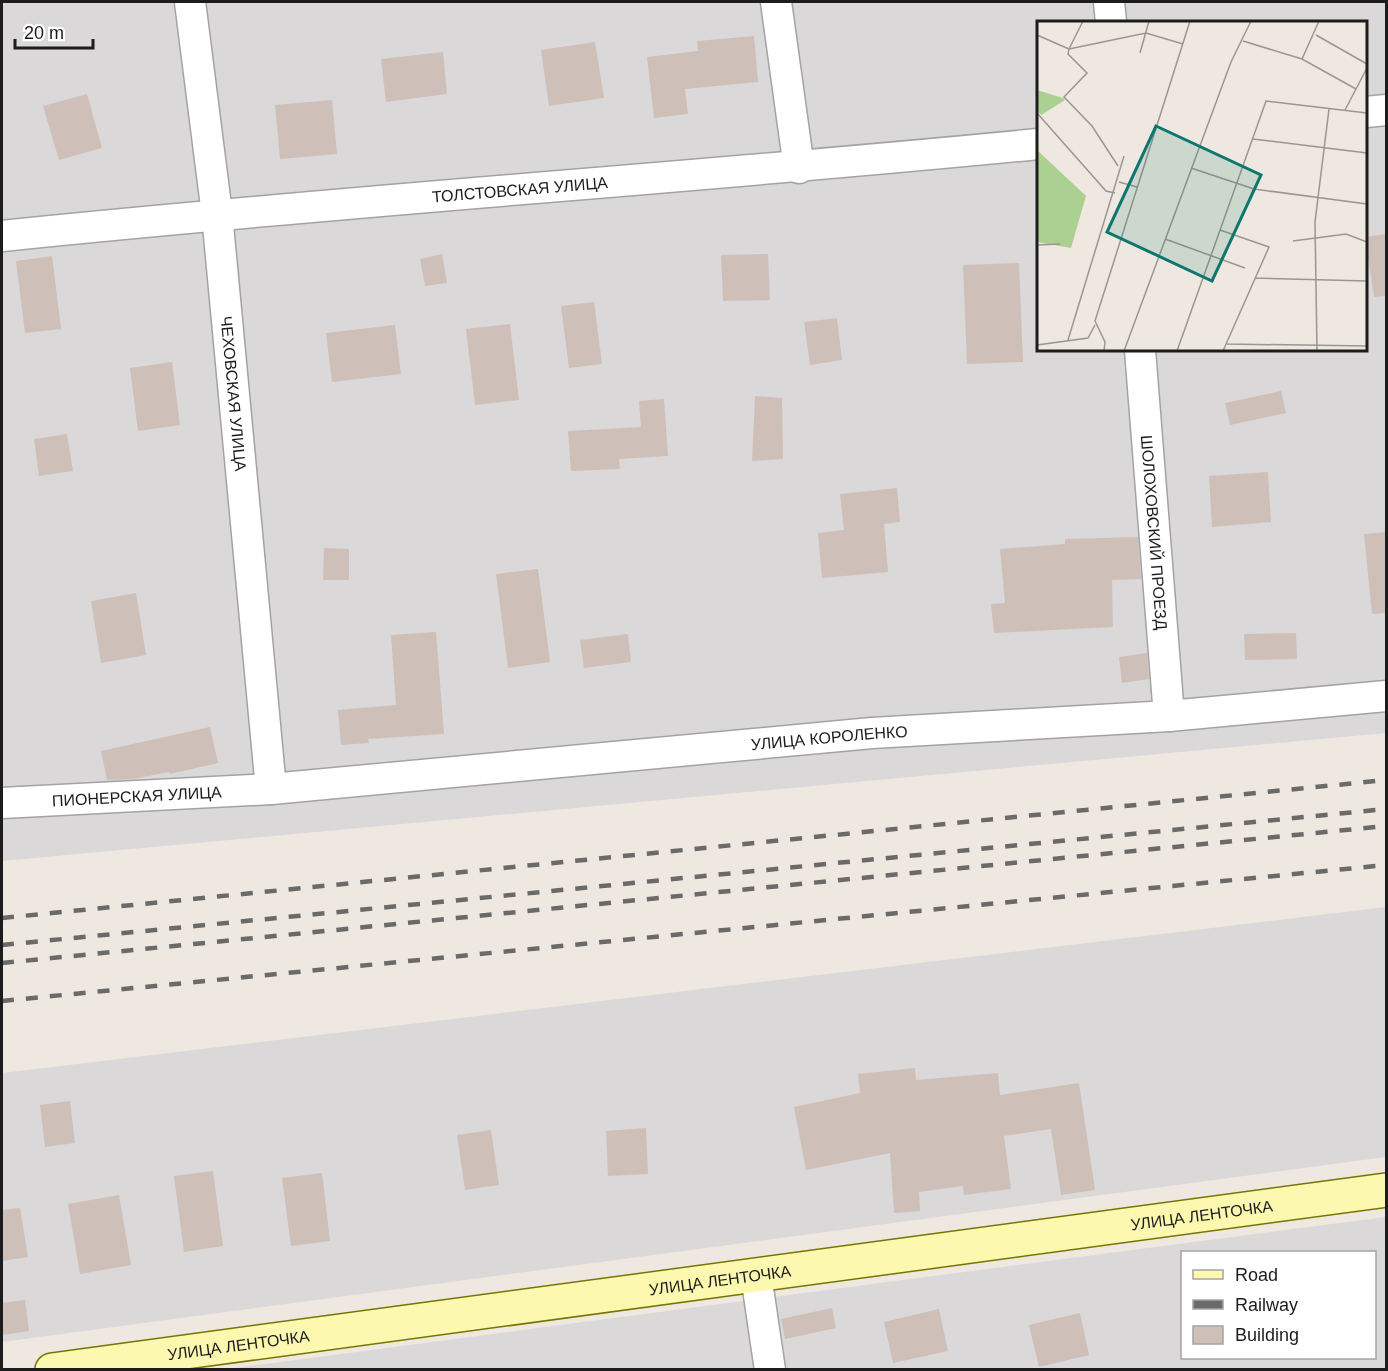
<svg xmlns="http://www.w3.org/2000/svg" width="1388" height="1371" font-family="Helvetica,sans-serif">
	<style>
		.residential { fill: #dad8d9; fill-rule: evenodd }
		.building { fill: #cec0b9 }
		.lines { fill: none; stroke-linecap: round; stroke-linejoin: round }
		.street-casing { stroke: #a3a3a3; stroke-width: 33 }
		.secondary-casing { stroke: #757500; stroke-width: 36 }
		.street { stroke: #fff; stroke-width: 30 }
		.secondary { stroke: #fdf8af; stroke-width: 33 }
		.rail { stroke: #6a6a6a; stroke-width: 4.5; stroke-dasharray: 12 12; stroke-linecap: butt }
		.labels { text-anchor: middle; stroke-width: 4.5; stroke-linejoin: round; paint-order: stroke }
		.street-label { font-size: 16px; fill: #1c1c1c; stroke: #fff }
		.inset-road { fill: none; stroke: #9a9692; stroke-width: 1.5 }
		.view { fill: #0f766e; fill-opacity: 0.15; stroke: #0f766e; stroke-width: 3 }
		.inset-edge { fill: none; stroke: #1c1c1c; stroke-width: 3 }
	</style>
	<rect width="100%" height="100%" fill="#eee8e0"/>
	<path class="residential" d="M 2,2 L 1386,2 L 1386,733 L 2,861 ZM 1038,22 L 1366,22 L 1366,350 L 1038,350 Z
		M 1386,907 L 1386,1157 L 2,1342 L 2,1073 Z
		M 1386,1217 L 1386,1369 L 220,1370 L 956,1273 ZM 1182,1252 L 1374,1252 L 1374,1358 L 1182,1358 Z"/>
	<path class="building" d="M 754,36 L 758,82 L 685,89 L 688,114 L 654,118 L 647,57 L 698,51 L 697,41 Z
		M 595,42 L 604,98 L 549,106 L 541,50 Z
		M 443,52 L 447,94 L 386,102 L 381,59 Z
		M 87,94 L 102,148 L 59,160 L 43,106 Z
		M 332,100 L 337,154 L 280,159 L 275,105 Z
		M 1386,234 L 1386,296 L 1374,297 L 1365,237 Z
		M 442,254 L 447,283 L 425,286 L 420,259 Z
		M 768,254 L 770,300 L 723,301 L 721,255 Z
		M 52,256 L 61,329 L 25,333 L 16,261 Z
		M 1019,263 L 1023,362 L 967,364 L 963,265 Z
		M 594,302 L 602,364 L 569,368 L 561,306 Z
		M 837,318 L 842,360 L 810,365 L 804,322 Z
		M 510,324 L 519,400 L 475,405 L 466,329 Z
		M 395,325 L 401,374 L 332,382 L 326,333 Z
		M 172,362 L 180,425 L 138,431 L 130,368 Z
		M 1281,391 L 1286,413 L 1230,425 L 1225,403 Z
		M 755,396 L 782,398 L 783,459 L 752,461 Z
		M 664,399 L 668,456 L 619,459 L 620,469 L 571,471 L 568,431 L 641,427 L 639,401 Z
		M 67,434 L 73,471 L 39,476 L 34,439 Z
		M 1268,472 L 1271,522 L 1212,527 L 1209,476 Z
		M 897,488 L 900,522 L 884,524 L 888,572 L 822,578 L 818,533 L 844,530 L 840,494 Z
		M 1386,532 L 1386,613 L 1372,614 L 1364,534 Z
		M 1138,537 L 1141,579 L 1112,580 L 1113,627 L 994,633 L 991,604 L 1005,603 L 1000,549 L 1065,544 L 1065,539 Z
		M 324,548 L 349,549 L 349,580 L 323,580 Z
		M 538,569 L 550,662 L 508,668 L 496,574 Z
		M 136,593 L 146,655 L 101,663 L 91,601 Z
		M 436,632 L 444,734 L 368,739 L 369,743 L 341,745 L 338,710 L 396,705 L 391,635 Z
		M 1296,633 L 1297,659 L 1245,660 L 1244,634 Z
		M 628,634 L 631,662 L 584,668 L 580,640 Z
		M 1147,653 L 1149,679 L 1122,683 L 1119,657 Z
		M 210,727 L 218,763 L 170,774 L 169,772 L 133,779 L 107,780 L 101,751 Z
		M 915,1068 L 916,1080 L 998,1073 L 1000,1095 L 1079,1083 L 1095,1190 L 1061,1195 L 1051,1129 L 1004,1136 L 1011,1189 L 964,1195 L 963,1186 L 919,1192 L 920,1211 L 894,1213 L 890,1153 L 806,1170 L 794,1107 L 860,1093 L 858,1074 Z
		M 70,1101 L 75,1143 L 45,1147 L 40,1105 Z
		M 646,1128 L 648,1174 L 608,1176 L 606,1131 Z
		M 491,1130 L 499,1185 L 465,1190 L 457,1135 Z
		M 213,1171 L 223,1246 L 184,1252 L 174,1176 Z
		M 322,1173 L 330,1241 L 291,1246 L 282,1178 Z
		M 119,1195 L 131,1265 L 80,1274 L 68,1204 Z
		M 20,1208 L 28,1257 L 2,1261 L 2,1210 Z
		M 25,1300 L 29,1331 L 2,1335 L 2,1303 Z
		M 832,1308 L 836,1328 L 785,1339 L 781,1319 Z
		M 939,1309 L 948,1351 L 893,1363 L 884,1322 Z
		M 1080,1313 L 1089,1355 L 1039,1367 L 1029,1325 Z"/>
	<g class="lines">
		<g class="street-casing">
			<g id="street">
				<path id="s1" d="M 190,2 L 217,214 L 271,789"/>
				<path d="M 776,2 L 799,168"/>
				<path d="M 1109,2 L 1111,22"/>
				<path d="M 1366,112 L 1386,110"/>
				<path id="s2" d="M 2,236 C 347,200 693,178 1038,144"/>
				<path id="s3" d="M 1140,350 L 1169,716"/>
				<path id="s4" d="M 2,803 L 271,789 L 872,733 L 1169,716 L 1386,696"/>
				<path d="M 756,1275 L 770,1370"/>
			</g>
		</g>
		<g class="secondary-casing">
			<g id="secondary">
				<path id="s5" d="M 52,1370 L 1386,1190"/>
			</g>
		</g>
		<use href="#street" class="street"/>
		<use href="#secondary" class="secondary"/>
		<path class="rail" d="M 2,918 L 1386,780
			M 2,945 L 1386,809
			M 2,963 L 1386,826
			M 2,1001 L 1386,865"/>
	</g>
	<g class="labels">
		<g class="street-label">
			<text dy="6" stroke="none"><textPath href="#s2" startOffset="520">ТОЛСТОВСКАЯ УЛИЦА</textPath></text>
			<text dy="6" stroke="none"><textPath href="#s1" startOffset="394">ЧЕХОВСКАЯ УЛИЦА</textPath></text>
			<text dy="6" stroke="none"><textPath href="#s3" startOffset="183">ШОЛОХОВСКИЙ ПРОЕЗД</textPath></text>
			<text dy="6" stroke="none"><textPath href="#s4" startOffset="830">УЛИЦА КОРОЛЕНКО</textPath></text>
			<text dy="6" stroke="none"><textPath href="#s4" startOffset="135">ПИОНЕРСКАЯ УЛИЦА</textPath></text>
			<text dy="6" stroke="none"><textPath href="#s5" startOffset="1160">УЛИЦА ЛЕНТОЧКА</textPath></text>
			<text dy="6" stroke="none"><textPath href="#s5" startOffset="674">УЛИЦА ЛЕНТОЧКА</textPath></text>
			<text dy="6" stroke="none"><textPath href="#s5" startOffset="188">УЛИЦА ЛЕНТОЧКА</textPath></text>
		</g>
	</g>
	<g transform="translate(1037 21)">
		<rect width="330" height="330" fill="#eee8e0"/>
		<path d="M 0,69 L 26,77 L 28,79 L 4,94 L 0,89 ZM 0,129 L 49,175 L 34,227 L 0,221 Z" fill="#abd092"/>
		<path class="inset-road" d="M 0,14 L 32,28M 279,14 L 330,43M 206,20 L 265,38 L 319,68M 32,28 L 31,33 L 50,52 L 27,76 L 55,105 L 81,145M 32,28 L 109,12 L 146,23M 32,28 L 46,0M 103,32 L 112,0M 265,38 L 282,0M 308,89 L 330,47M 0,92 L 69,170 L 78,172M 216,118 L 330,132M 154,147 L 217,168 L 330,183M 82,161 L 100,166M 183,209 L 232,226 L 186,330M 128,218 L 208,247M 256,220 L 309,213 L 330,221M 0,224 L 23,223M 218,257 L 330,260M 31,319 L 87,135M 190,323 L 330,325M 0,324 L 51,317 L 58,304M 67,330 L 68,321 L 58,300 L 153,0M 87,330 L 194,41 L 214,0M 140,330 L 229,80 L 330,92M 280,330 L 278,201 L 292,88"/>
		<path class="view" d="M 119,105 L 224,154 L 175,260 L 70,211 Z"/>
		<rect width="330" height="330" class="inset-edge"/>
	</g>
	<rect width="1388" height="1371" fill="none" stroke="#1c1c1c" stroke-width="6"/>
	<rect x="1181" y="1251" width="195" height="108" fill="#ffffff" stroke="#a4a4a4" stroke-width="1.5"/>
	<rect x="1193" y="1270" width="30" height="9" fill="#fdf8af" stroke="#a4a4a4" stroke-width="1.5"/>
	<text x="1235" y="1281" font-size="18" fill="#1c1c1c">Road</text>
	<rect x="1193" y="1300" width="30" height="9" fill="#6a6a6a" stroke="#a4a4a4" stroke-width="1.5"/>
	<text x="1235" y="1311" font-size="18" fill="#1c1c1c">Railway</text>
	<rect x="1193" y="1326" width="30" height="18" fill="#cec0b9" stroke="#a4a4a4" stroke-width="1.5"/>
	<text x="1235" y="1341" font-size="18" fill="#1c1c1c">Building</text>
	<path d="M15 39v9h78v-9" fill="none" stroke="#1c1c1c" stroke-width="3"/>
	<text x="24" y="39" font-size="18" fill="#1c1c1c" stroke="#ffffff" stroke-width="4.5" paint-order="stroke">20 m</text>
</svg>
